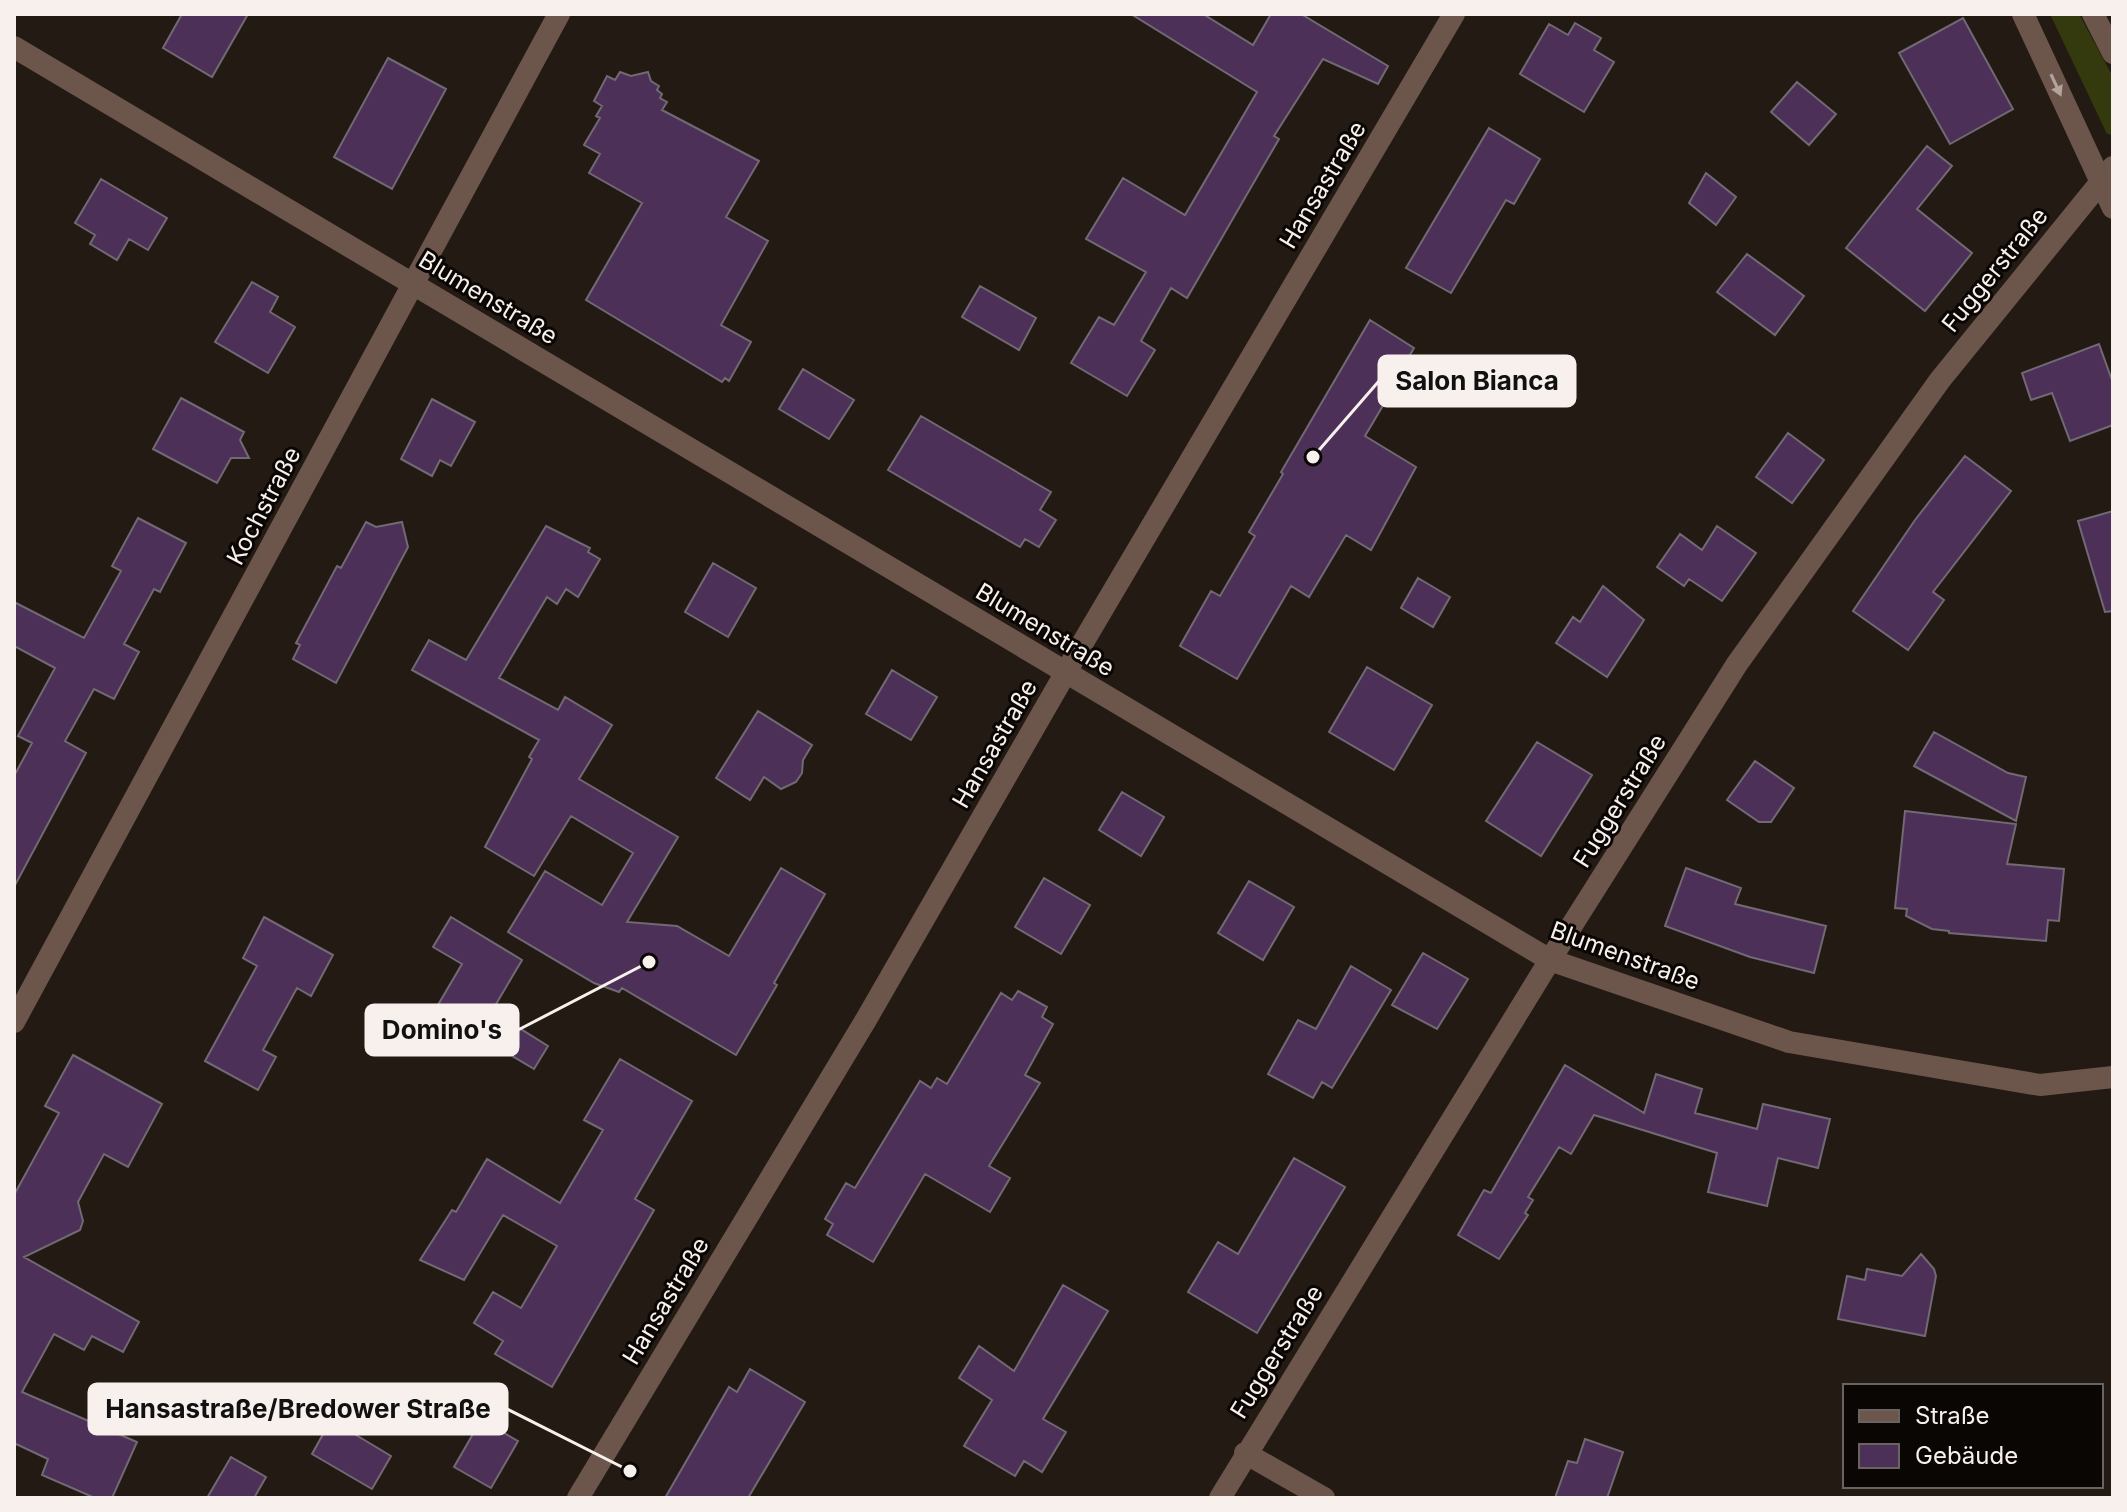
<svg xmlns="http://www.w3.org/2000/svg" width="2127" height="1512" font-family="Inter,sans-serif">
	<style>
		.green { fill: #343a0d }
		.building { fill: #4c3058; stroke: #716974; stroke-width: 2 }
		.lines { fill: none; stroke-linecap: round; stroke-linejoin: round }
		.minor { stroke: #6c564c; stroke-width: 22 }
		.oneway { fill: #b2a39c }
		.labels { text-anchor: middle; stroke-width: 6; stroke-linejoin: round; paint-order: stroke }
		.street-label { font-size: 24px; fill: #f8f0ec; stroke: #0a0604 }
		.leader { fill: none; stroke: #f8f0ec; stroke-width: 3 }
		.callout-dot { fill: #f8f0ec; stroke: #0a0604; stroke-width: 3 }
		.callout { fill: #f8f0ec; stroke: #f8f0ec; stroke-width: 3 }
		.callout-label { font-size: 26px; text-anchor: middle; font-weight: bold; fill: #111 }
	</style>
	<rect width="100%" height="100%" fill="#241a14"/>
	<path class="green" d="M 2050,14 L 2079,14 L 2113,77 L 2113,135 L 2107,134 Z"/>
	<path class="building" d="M 182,14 L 248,14 L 212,77 L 163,48 Z
		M 1131,14 L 1203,14 L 1253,45 L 1271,14 L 1301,14 L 1388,66 L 1378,84 L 1323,59 L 1274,136 L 1279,139 L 1187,298 L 1171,288 L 1141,341 L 1155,350 L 1127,396 L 1071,363 L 1099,317 L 1114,325 L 1146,272 L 1086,239 L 1123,178 L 1185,215 L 1257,92 Z
		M 1963,18 L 2013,109 L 1950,144 L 1899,53 Z
		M 1575,23 L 1601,38 L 1594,50 L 1614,62 L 1584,112 L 1520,74 L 1549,24 L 1568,35 Z
		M 388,58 L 446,89 L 392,189 L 334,157 Z
		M 620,72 L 631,76 L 648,72 L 651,81 L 659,86 L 657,90 L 662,94 L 660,98 L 667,102 L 662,110 L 759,161 L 726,217 L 768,241 L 721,325 L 751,342 L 729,381 L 725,378 L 722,382 L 586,300 L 642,203 L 589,173 L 600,154 L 584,145 L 600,118 L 596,116 L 602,106 L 594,101 L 607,76 L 615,80 Z
		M 1797,82 L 1836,114 L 1809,145 L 1771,112 Z
		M 1489,128 L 1540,159 L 1514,204 L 1506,200 L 1451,293 L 1406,268 Z
		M 1927,146 L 1952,166 L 1917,209 L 1972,253 L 1925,311 L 1846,248 Z
		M 1706,173 L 1736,197 L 1716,225 L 1689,203 Z
		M 101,179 L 167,218 L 148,250 L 129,239 L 117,260 L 90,244 L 95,235 L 75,223 Z
		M 1747,254 L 1804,296 L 1775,335 L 1717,292 Z
		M 252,282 L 278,297 L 270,312 L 295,327 L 268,373 L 215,342 Z
		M 980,286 L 1036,318 L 1019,350 L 962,317 Z
		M 1370,320 L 1414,348 L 1405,363 L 1407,365 L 1365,436 L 1416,467 L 1371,550 L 1346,535 L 1309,597 L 1291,586 L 1237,679 L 1180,646 L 1211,591 L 1220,596 L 1255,536 L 1249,532 L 1283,474 L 1281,472 Z
		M 2099,344 L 2113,383 L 2113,425 L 2070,441 L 2052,393 L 2031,400 L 2022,373 Z
		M 803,369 L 854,400 L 829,439 L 779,409 Z
		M 181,398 L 244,432 L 240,440 L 249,458 L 231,458 L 217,483 L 153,449 Z
		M 432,399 L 475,422 L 451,466 L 440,460 L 432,476 L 401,459 Z
		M 921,416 L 1051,492 L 1040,510 L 1056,520 L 1039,547 L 1025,539 L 1020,547 L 888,470 Z
		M 1788,433 L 1824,460 L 1792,503 L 1756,477 Z
		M 1965,456 L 2011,491 L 1933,592 L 1944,600 L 1908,650 L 1853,611 L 1915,520 Z
		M 2113,511 L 2113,611 L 2105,612 L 2078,521 Z
		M 138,518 L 186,543 L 160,592 L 154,589 L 124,644 L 139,652 L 114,699 L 94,689 L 65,741 L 86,753 L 14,887 L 14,776 L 32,743 L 18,736 L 55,668 L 14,646 L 14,602 L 84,638 L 121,571 L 112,566 Z
		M 366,522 L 376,527 L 402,522 L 408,547 L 336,683 L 293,659 L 300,645 L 296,643 L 337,566 L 341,568 Z
		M 546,526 L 590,548 L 588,552 L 600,559 L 578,597 L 566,589 L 557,604 L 547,597 L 499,678 L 558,710 L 565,697 L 612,725 L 579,779 L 678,837 L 627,922 L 677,926 L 729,956 L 781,868 L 825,894 L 774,983 L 777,985 L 736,1055 L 622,988 L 619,992 L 594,983 L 508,932 L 545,871 L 602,905 L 633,853 L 571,816 L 534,876 L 485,847 L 532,759 L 529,757 L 539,740 L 412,670 L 429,640 L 466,660 Z
		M 1717,526 L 1756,553 L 1722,601 L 1689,579 L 1684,586 L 1657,567 L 1680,534 L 1702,550 Z
		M 713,563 L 756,588 L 728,637 L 685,612 Z
		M 1418,578 L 1450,597 L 1433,627 L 1401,608 Z
		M 1603,586 L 1644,620 L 1607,677 L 1556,643 L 1573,617 L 1580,622 Z
		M 1367,667 L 1432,705 L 1394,770 L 1329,732 Z
		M 892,670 L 937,697 L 911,740 L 866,714 Z
		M 758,711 L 812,745 L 803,760 L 802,773 L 796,782 L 781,789 L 764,777 L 750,800 L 716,778 Z
		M 1934,732 L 2008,773 L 2026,777 L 2016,821 L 1914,766 Z
		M 1537,742 L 1592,775 L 1541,856 L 1486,821 Z
		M 1755,761 L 1794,788 L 1771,822 L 1759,822 L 1727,800 Z
		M 1122,792 L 1164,817 L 1141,856 L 1099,830 Z
		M 1905,811 L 2016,824 L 2007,864 L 2064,869 L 2059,921 L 2048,920 L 2046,941 L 1949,933 L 1949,931 L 1932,929 L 1906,916 L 1907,909 L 1895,908 Z
		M 1686,868 L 1741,888 L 1735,904 L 1826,926 L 1814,973 L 1750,957 L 1665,926 Z
		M 1044,878 L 1090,905 L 1061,954 L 1015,927 Z
		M 1249,881 L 1294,907 L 1263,960 L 1218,933 Z
		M 264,917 L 333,955 L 311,996 L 297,988 L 263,1050 L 276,1057 L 258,1090 L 205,1061 L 257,966 L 243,958 Z
		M 451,917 L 522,960 L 492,1011 L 548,1046 L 534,1069 L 435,1010 L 462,964 L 433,947 Z
		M 1423,953 L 1468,979 L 1437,1029 L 1392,1005 Z
		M 1351,966 L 1391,990 L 1332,1088 L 1322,1082 L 1313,1098 L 1268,1074 L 1298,1020 L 1316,1029 Z
		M 1018,991 L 1047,1007 L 1042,1017 L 1053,1024 L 1025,1075 L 1040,1083 L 989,1166 L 1010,1178 L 990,1212 L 925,1174 L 873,1262 L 827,1235 L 833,1224 L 825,1219 L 846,1183 L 855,1188 L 920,1081 L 931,1088 L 937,1078 L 947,1084 L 1001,993 L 1012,1000 Z
		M 73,1055 L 162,1104 L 128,1167 L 104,1154 L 78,1202 L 83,1221 L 80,1230 L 24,1257 L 139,1322 L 123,1352 L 92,1336 L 84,1350 L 54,1334 L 22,1392 L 137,1442 L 112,1498 L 95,1498 L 42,1475 L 48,1459 L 14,1443 L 14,1195 L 59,1113 L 45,1106 Z
		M 620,1059 L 692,1101 L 635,1199 L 654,1210 L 552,1387 L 495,1354 L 503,1341 L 474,1323 L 493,1292 L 521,1308 L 557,1246 L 503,1215 L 464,1280 L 420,1260 L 452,1210 L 456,1212 L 487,1159 L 560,1203 L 603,1130 L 584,1120 Z
		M 1565,1065 L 1644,1113 L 1656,1074 L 1702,1089 L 1695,1113 L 1757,1129 L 1763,1104 L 1830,1119 L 1818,1168 L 1778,1158 L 1767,1206 L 1708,1192 L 1717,1153 L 1594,1115 L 1571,1154 L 1559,1147 L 1528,1197 L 1533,1200 L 1525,1213 L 1528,1215 L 1499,1259 L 1458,1235 L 1484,1190 L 1491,1193 Z
		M 1294,1158 L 1345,1187 L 1257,1333 L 1188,1292 L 1218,1242 L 1238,1254 Z
		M 1921,1254 L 1934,1269 L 1936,1276 L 1925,1336 L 1838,1319 L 1847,1276 L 1865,1280 L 1867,1269 L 1902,1276 Z
		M 1063,1285 L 1108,1311 L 1043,1419 L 1066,1432 L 1042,1472 L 1024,1461 L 1015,1476 L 964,1446 L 992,1400 L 959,1378 L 979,1346 L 1014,1371 Z
		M 750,1369 L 805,1402 L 748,1498 L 665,1498 L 729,1387 L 737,1392 Z
		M 331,1420 L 391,1456 L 372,1489 L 312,1454 Z
		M 481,1420 L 518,1441 L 491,1488 L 454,1467 Z
		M 1585,1439 L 1623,1452 L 1607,1498 L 1555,1498 L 1568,1461 L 1577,1463 Z
		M 231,1457 L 266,1477 L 254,1498 L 207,1498 Z"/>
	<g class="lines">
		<path class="minor" d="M 2023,14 L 2113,208
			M 2093,14 L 2113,53
			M 14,47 L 1550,960 L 1789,1042 L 2040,1085 L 2113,1077
			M 14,1022 L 559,14
			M 1245,1453 L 1324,1498
			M 578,1498 L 867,1018 L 1085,639 L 1454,14
			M 1220,1498 L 1550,960 L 1737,664 L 1940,380 L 2113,167"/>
	</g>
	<defs><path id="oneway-solid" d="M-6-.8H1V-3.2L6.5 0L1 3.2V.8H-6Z" transform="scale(2)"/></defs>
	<use class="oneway" href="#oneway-solid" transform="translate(2056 85) rotate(65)"/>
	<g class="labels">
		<g class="street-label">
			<text transform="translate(1323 185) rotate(-59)" y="8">Hansastraße</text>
			<text transform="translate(1995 270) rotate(-51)" y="8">Fuggerstraße</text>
			<text transform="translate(488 298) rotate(31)" y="8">Blumenstraße</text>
			<text transform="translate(264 506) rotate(-62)" y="8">Kochstraße</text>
			<text transform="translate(1045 630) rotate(31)" y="8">Blumenstraße</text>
			<text transform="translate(995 744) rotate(-60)" y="8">Hansastraße</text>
			<text transform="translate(1620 801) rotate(-58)" y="8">Fuggerstraße</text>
			<text transform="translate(1625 956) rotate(20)" y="8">Blumenstraße</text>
			<text transform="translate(666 1301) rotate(-59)" y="8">Hansastraße</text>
			<text transform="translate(1277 1352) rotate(-58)" y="8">Fuggerstraße</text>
		</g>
	</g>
	<path class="leader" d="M1313 457L1379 381M649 962L518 1030M630 1471L507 1409"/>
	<g class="callout-dot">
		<circle cx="1313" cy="457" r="8"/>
		<circle cx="649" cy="962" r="8"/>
		<circle cx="630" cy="1471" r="8"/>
	</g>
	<g class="callout">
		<rect x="1379" y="356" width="196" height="50" rx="8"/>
		<rect x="366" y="1005" width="152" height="50" rx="8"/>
		<rect x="89" y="1384" width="418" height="50" rx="8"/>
	</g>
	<g class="callout-label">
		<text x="1477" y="390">Salon Bianca</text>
		<text x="442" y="1039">Domino's</text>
		<text x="298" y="1418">Hansastraße/Bredower Straße</text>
	</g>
	<rect width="2127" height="1512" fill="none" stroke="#f8f0ec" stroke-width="32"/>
	<rect x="1843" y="1384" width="260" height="104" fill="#0a0604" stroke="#696461" stroke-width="2"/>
	<rect x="1859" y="1410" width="40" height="12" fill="#6c564c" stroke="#696461" stroke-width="2"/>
	<text x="1915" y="1424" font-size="24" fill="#f8f0ec">Straße</text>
	<rect x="1859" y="1444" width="40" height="24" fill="#4c3058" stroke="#696461" stroke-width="2"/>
	<text x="1915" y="1464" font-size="24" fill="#f8f0ec">Gebäude</text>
</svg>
